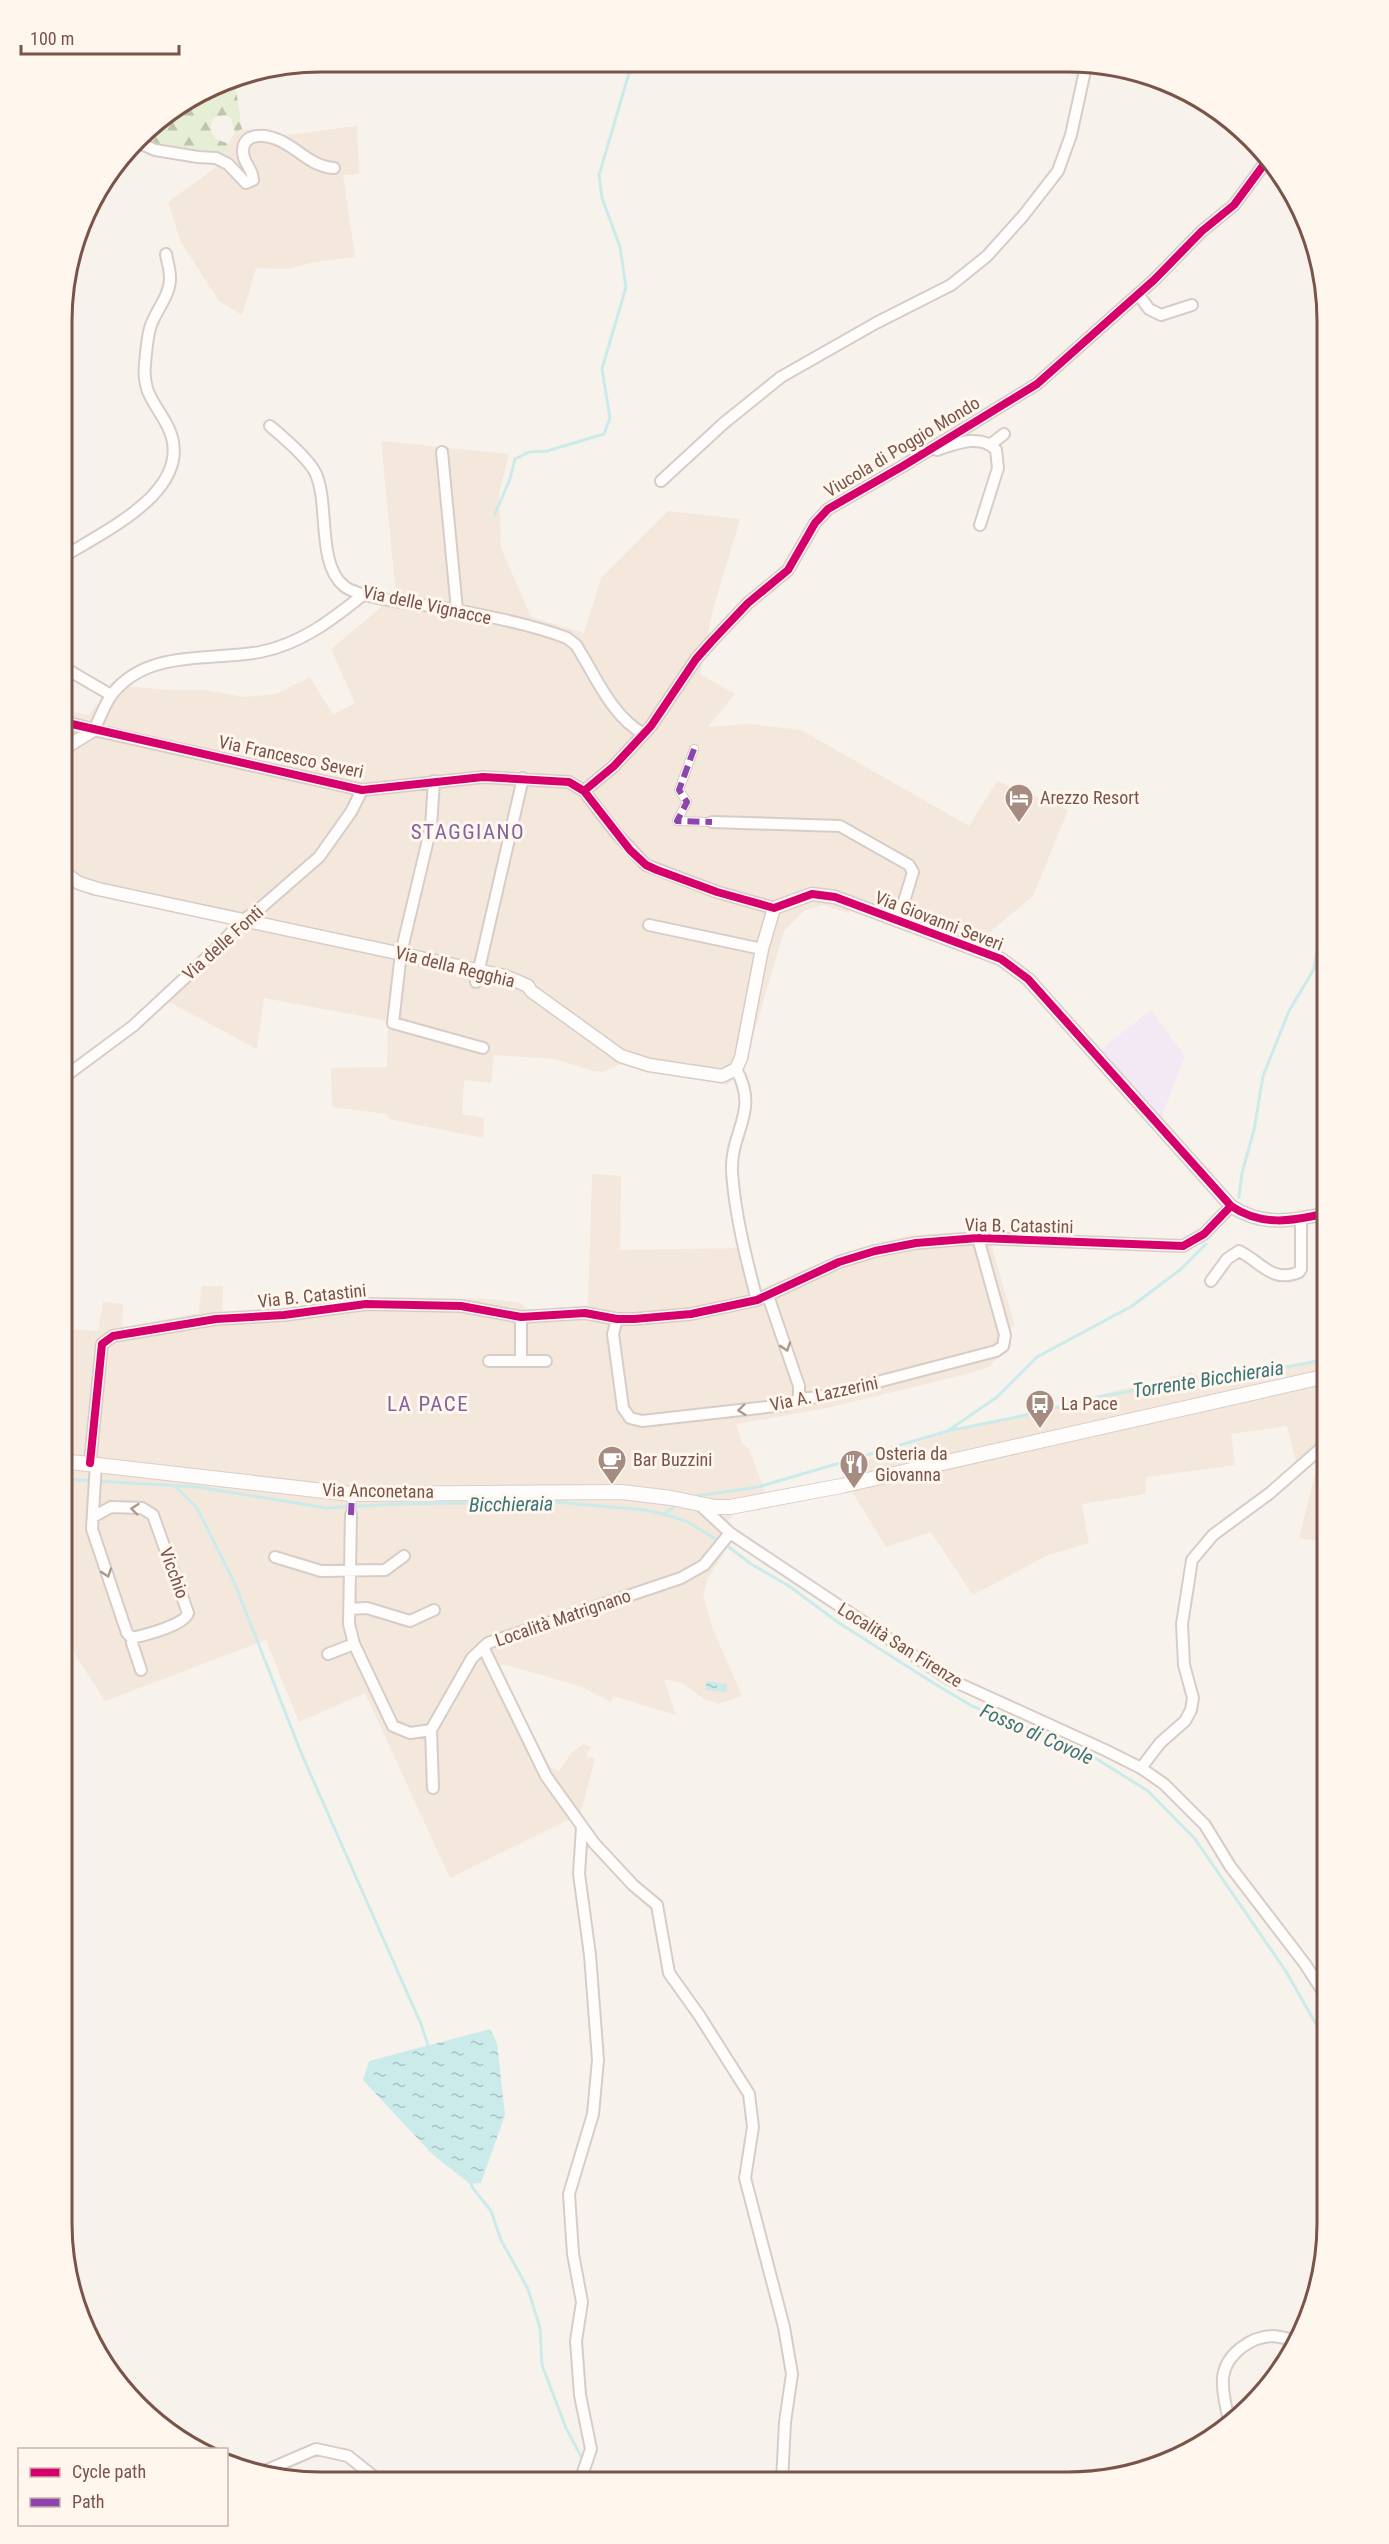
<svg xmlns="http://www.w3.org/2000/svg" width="1389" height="2544" font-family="'Roboto Condensed',sans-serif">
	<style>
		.residential { fill: #f4e7db }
		.education { fill: #f3e9f4 }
		.forest { fill: url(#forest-firs) }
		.water { fill: url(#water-ripples) }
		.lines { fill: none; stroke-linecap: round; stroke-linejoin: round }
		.stream { stroke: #cbebeb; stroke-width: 3 }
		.pedestrian-casing { stroke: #d7cdc8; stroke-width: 10 }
		.minor-casing { stroke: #d7cdc8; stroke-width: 14 }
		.tertiary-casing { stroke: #d7cdc8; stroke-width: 15 }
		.secondary-casing { stroke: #d9cec9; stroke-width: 16 }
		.pedestrian { stroke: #fefdfc; stroke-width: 8 }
		.minor { stroke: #fefdfc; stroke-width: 10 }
		.tertiary { stroke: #fefdfc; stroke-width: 12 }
		.secondary { stroke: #fefdfc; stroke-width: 14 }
		.quiet { stroke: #8e44ad; stroke-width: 6; stroke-dasharray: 12 6; stroke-linecap: butt }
		.cycleway-casing { stroke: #fff6ee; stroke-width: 11 }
		.cycleway { stroke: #d6006c; stroke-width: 8 }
		.oneway { stroke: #af9890 }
		.labels { text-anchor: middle; stroke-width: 6; stroke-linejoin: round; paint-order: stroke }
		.street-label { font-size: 18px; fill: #7a5448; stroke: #fff6ee }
		.poi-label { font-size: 18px; fill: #7a5448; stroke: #fff6ee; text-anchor: start }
		.water-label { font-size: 20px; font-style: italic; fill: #377579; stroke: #fff6ee }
		.quarter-label { font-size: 21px; letter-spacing: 1.5px; fill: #84639e; stroke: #fff6ee }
		.rim { fill: none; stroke: #7a5448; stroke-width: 3 }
	</style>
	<defs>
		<pattern id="forest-firs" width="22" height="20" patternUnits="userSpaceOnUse" patternTransform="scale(1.5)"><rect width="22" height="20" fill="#e6efd5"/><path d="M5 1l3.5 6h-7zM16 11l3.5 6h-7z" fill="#bfc4af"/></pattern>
		<pattern id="water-ripples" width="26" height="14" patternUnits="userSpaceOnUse" patternTransform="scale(1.5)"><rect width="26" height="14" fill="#cbebeb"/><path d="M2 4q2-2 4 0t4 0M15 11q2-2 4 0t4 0" fill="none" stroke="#aac1c0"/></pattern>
	</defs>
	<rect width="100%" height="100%" fill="#f8f2ec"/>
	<path class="residential" d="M 357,126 L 359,174 L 343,175 L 355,257 L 314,262 L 288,269 L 256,268 L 242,315 L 219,301 L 181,242 L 168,202 L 215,168 L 235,132 L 242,129 L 288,135 Z
		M 381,441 L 509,454 L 499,493 L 501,548 L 531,617 L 584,633 L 601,578 L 668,511 L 740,519 L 713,609 L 700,674 L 735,694 L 708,727 L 748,724 L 801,730 L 969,826 L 997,781 L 1068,810 L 1033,896 L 965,953 L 851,910 L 848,913 L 823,905 L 804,911 L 784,931 L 743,1070 L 727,1085 L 620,1064 L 603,1072 L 594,1071 L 555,1059 L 494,1055 L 491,1083 L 464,1080 L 462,1114 L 484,1118 L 483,1138 L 389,1119 L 387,1114 L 332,1107 L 331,1068 L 387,1067 L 388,1021 L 264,998 L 257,1049 L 160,997 L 220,939 L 230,921 L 107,895 L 91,896 L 63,881 L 63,710 L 89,715 L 113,681 L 126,686 L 166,690 L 205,690 L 244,697 L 276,694 L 310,677 L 333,715 L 355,703 L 331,649 L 396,595 Z
		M 592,1174 L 621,1176 L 620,1250 L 751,1248 L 761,1289 L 844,1253 L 907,1236 L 987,1230 L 1015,1326 L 1011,1327 L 1011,1346 L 1008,1352 L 991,1363 L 992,1366 L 967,1374 L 827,1408 L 736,1424 L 742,1443 L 749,1449 L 771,1508 L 735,1513 L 728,1521 L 738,1530 L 707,1580 L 703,1595 L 712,1627 L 742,1696 L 718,1704 L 704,1699 L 682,1683 L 664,1679 L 676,1715 L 613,1696 L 611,1702 L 580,1686 L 503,1664 L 499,1668 L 550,1767 L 559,1772 L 571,1753 L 584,1744 L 591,1747 L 586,1756 L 595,1759 L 580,1814 L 450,1878 L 365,1693 L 299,1722 L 266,1640 L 105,1701 L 76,1656 L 62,1621 L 63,1329 L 98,1331 L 103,1302 L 123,1304 L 122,1328 L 199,1313 L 202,1286 L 223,1286 L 222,1314 L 394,1297 L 491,1299 L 520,1303 L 527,1309 L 588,1309 Z
		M 1327,1359 L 1327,1542 L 1299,1538 L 1319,1459 L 1299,1473 L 1287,1426 L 1231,1434 L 1235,1465 L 1146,1477 L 1145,1494 L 1082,1504 L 1089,1543 L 1048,1555 L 973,1595 L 931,1532 L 886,1547 L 851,1490 L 845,1467 L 940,1435 L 1191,1372 L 1199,1377 Z"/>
	<path class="education" d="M 1151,1010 L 1185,1056 L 1161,1118 L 1100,1050 Z"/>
	<path class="forest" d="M 229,80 L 235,82 L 242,129 L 235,132 L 231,119 L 226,115 L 213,118 C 207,132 215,142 230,143 L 222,159 C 208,145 162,151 140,138 L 150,126 L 200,95 L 211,96 L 218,83 Z"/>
	<path class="water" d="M 707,1681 L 727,1684 L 726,1692 L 705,1690 Z
		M 490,2029 L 497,2043 L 505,2115 L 481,2183 L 470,2184 L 432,2154 L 363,2080 L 369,2061 Z"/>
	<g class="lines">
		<path class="stream" d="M 495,514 L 510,479 L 515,459 L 529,452 L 547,451 L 604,434 L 610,418 L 602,369 L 626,287 L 620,247 L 602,198 L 599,175 L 632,63
			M 1239,1197 L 1242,1173 L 1254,1130 L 1263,1076 L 1289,1011 L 1314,969 L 1321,925 L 1327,907
			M 949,1430 L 997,1397 L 1037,1357 L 1132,1306 L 1181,1269 L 1206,1244
			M 62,1479 L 198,1487 L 327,1508 L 396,1504 L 556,1502 L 645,1510 L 663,1514 L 679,1504
			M 176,1487 L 197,1508 L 235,1584 L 302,1755 L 421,2024 L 429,2048
			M 689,1497 L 758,1487 L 948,1431 L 1017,1417 L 1103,1396 L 1172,1384 L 1248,1375 L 1327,1359
			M 663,1514 L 686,1521 L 719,1541
			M 725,1544 L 751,1564 L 789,1586 L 839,1623 L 935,1684 L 972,1706 L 1084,1751 L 1148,1791 L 1195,1839 L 1285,1970 L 1327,2043
			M 470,2180 L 472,2187 L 491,2211 L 501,2240 L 528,2289 L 540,2328 L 542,2365 L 566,2428 L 584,2462"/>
		<g class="pedestrian-casing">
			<path id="pedestrian" d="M 694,749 L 679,790 L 687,802 L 677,821 L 712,822
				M 351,1515 L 352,1494"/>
		</g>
		<g class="minor-casing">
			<path id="minor" d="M 137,142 L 155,150 L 198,157 L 216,158 L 228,164 L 246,183 L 253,180 C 253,168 242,163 243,150 C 244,133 264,134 276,139 C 295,145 310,167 334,168
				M 1138,294 L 1149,309 L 1161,315 L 1192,305
				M 270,426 C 283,437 307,457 315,472 C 330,502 316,563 344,586 C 361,600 432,605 456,610 C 492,617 533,625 567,638 L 576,645 C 595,675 612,717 644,734
				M 990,445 L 1004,434
				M 937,450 C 955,444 981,433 996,450 L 998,468 L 980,525
				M 442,452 L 457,610
				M 661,481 L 724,423 L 781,377 L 876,323 L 951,285 L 987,256 L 1023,216 L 1058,171 L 1071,135 L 1086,66
				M 63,557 C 104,531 198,489 168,427 C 156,403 142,394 145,364 C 146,353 147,339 150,328 C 155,311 171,295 170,277 C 170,269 167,261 166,254
				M 364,594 C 333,619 301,644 260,652 C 212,661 148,649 113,693 C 105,703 100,718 94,730 L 362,790 L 483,777 L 569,782 L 584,791 L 616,833 L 646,865 L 717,892 L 774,908
				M 63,667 L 111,695
				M 434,781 L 431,827 L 401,953 L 393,1023 L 483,1048
				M 584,791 L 614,766 L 651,726 L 696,659 L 712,641 L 748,603 L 788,570 L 815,523 L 828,509 L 903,466 L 1037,384 L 1154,280 L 1202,231 L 1234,205 L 1268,159
				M 712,822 L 840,826 L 909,865 L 913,872 L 898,921
				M 649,925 L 762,949
				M 476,982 L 523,778
				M 736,1069 C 760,1112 730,1131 732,1172 C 735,1215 746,1258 757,1300
				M 63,1078 L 133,1026 L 215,950 L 243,920 L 257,911 L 319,857 L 351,812 L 362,790
				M 1211,1281 L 1227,1259 L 1239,1251 C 1260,1261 1272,1284 1299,1272 L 1301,1269 L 1301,1219
				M 768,1296 L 799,1386 L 799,1399
				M 617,1319 L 613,1334 L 623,1408 L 630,1418 L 642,1421 L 785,1405 L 799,1399 L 820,1397 L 996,1351 L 1003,1346 L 1005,1335 L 978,1238
				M 489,1361 L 546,1361
				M 521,1361 L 521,1317
				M 90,1463 L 102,1344 L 113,1336 L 216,1319 L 284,1315 L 366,1304 L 461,1306 L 521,1317 L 585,1313 L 617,1319 L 634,1319 L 691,1314 L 757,1300 L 839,1262 L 875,1251 L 916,1243 L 978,1238 L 1183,1246 L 1204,1234 L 1231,1206
				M 699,1504 L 730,1533 L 949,1679 L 1105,1750 L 1141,1768 L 1164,1784 L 1205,1825 L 1230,1866 L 1305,1964 L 1327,1998
				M 351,1515 L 349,1624 L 354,1644 L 393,1726 L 410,1733 L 431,1730 L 472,1658 L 488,1643 L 681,1578 L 704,1565 L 730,1533
				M 93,1517 L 111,1507 L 142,1508 L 153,1515 L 188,1613 C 185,1625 145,1635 132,1638 L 127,1633 L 92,1529 L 96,1463
				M 275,1557 L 321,1571 L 385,1570 L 404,1556
				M 349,1609 L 367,1608 L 410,1621 L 434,1610
				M 132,1638 L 132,1643 L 141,1670
				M 483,1647 L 546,1776 L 594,1843 L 633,1885 L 657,1905 L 669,1973 L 699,2015 L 749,2094 L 753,2127 L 745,2178 L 784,2327 L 792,2374 L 785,2422 L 782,2482
				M 328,1654 L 354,1644
				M 431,1730 L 433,1788
				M 1141,1768 L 1160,1743 L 1185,1721 L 1191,1710 L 1193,1698 L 1184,1665 L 1182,1624 L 1192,1560 L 1213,1535 L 1270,1493 L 1327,1443
				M 1230,2423 C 1226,2409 1222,2393 1223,2377 C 1226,2354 1251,2336 1274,2336 C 1281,2337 1290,2339 1297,2341
				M 260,2473 L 316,2449 L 348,2456 L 378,2480
				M 580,2481 L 591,2449 L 580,2395 L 576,2341 L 582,2302 L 573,2254 L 569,2194 L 593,2114 L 598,2060 L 590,1955 L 579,1874 L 582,1827"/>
		</g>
		<g class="tertiary-casing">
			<path id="tertiary" d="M 63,722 L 94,730
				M 63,749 L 94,730
				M 63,872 L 79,883 L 98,889 L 505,976 L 528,986 L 531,991 L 621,1056 L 649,1065 L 722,1076 L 736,1069 L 741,1058 L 762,949 L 774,908 L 812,894 L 835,897 L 1001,959 L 1028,979 L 1231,1206 C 1262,1227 1293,1221 1327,1213"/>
		</g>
		<g class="secondary-casing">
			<path id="secondary" d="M 62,1461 L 351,1494 L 622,1492 L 671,1498 L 715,1507 L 730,1507 L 841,1486 L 1327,1376"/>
		</g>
		<use href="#pedestrian" class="pedestrian"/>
		<use href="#minor" class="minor"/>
		<use href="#tertiary" class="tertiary"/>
		<use href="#secondary" class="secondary"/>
		<path class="quiet" d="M 694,749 L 679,790 L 687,802 L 677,821 L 712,822
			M 351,1515 L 352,1494"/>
		<g class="cycleway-casing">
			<path id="cycleway" d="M 63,722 L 362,790 L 483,777 L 569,782 L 584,791 L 630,850 L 646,865 L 657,870 L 717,892 L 774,908 L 812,894 L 835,897 L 1001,959 L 1028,979 L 1231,1206 C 1262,1227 1293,1221 1327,1213
				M 584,791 L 614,766 L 651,726 L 696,659 L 712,641 L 748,603 L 788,570 L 815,523 L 828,509 L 903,466 L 1037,384 L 1154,280 L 1202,231 L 1234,205 L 1268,159
				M 90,1463 L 102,1344 L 113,1336 L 216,1319 L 284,1315 L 366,1304 L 461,1306 L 521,1317 L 585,1313 L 617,1319 L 634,1319 L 691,1314 L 757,1300 L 839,1262 L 875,1251 L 916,1243 L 978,1238 L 1183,1246 L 1204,1234 L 1231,1206"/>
		</g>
		<use href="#cycleway" class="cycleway"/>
	</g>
	<defs><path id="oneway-chevron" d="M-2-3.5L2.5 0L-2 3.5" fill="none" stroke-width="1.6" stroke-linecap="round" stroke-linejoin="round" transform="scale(1.5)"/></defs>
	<g class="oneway">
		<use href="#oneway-chevron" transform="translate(786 1347) rotate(71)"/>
		<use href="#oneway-chevron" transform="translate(742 1410) rotate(174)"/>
		<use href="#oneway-chevron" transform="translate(135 1509) rotate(-174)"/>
		<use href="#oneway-chevron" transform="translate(107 1573) rotate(71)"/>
	</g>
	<defs>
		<g id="hotel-pin" transform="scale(1.5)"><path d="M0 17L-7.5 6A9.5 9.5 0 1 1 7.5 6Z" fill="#a68b81" stroke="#fff6ee"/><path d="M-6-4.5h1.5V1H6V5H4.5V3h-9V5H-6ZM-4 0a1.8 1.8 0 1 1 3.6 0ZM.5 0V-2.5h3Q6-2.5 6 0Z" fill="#fff"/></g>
		<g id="bus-pin" transform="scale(1.5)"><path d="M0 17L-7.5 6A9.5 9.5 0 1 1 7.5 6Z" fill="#a68b81" stroke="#fff6ee"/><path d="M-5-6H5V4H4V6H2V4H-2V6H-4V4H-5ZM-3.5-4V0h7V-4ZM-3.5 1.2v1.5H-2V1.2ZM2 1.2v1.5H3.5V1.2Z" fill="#fff"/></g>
		<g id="cafe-pin" transform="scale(1.5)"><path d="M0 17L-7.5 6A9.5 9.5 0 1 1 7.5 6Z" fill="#a68b81" stroke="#fff6ee"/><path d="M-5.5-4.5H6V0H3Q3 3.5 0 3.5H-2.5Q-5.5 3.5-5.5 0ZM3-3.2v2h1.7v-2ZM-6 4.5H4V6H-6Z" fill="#fff"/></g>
		<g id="restaurant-pin" transform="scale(1.5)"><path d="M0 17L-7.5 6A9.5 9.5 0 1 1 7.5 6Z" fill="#a68b81" stroke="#fff6ee"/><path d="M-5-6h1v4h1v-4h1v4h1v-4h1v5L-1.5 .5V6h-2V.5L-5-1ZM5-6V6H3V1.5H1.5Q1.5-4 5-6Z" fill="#fff"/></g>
	</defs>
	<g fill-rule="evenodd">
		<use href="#hotel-pin" x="1019" y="798"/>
		<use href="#bus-pin" x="1040" y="1404"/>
		<use href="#cafe-pin" x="612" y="1460"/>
		<use href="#restaurant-pin" x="854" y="1464"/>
	</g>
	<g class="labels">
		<g class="street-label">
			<text transform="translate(902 447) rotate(-31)" y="6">Viucola di Poggio Mondo</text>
			<text transform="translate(427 605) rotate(12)" y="6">Via delle Vignacce</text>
			<text transform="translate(291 757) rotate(12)" y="6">Via Francesco Severi</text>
			<text transform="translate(939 921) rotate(21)" y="6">Via Giovanni Severi</text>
			<text transform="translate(223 943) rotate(-42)" y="6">Via delle Fonti</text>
			<text transform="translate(455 967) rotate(14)" y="6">Via della Regghia</text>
			<text transform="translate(1019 1226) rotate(1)" y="6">Via B. Catastini</text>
			<text transform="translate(312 1296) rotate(-6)" y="6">Via B. Catastini</text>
			<text transform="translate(824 1394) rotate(-12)" y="6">Via A. Lazzerini</text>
			<text transform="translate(378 1491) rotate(1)" y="6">Via Anconetana</text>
			<text transform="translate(174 1573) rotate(70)" y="6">Vicchio</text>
			<text transform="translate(563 1618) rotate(-19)" y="6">Località Matrignano</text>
			<text transform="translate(900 1645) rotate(32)" y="6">Località San Firenze</text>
		</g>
		<g class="poi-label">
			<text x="1040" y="804">Arezzo Resort</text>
			<text x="1061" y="1410">La Pace</text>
			<text x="875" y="1460">Osteria da<tspan x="875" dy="21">Giovanna</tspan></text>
			<text x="633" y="1466">Bar Buzzini</text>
		</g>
		<g class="water-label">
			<text transform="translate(1208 1379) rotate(-9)" y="7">Torrente Bicchieraia</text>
			<text transform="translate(511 1504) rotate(-1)" y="7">Bicchieraia</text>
			<text transform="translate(1037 1734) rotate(24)" y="7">Fosso di Covole</text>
		</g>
		<g class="quarter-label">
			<text x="468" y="839">STAGGIANO</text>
			<text x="428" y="1411">LA PACE</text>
		</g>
	</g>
	<path d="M0 0H1389V2544H0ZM321 72H1068A249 249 0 0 1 1317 321V2223A249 249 0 0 1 1068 2472H321A249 249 0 0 1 72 2223V321A249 249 0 0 1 321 72Z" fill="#fff6ee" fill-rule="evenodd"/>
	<path class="rim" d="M321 72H1068A249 249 0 0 1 1317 321V2223A249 249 0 0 1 1068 2472H321A249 249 0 0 1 72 2223V321A249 249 0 0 1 321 72Z"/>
	<rect x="18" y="2448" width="210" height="78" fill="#fff6ee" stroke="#cab5ac" stroke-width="1.5"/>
	<rect x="30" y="2468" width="30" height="9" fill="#d6006c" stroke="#cab5ac" stroke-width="1.5"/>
	<text x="72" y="2478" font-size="18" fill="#7a5448">Cycle path</text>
	<rect x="30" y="2498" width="30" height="9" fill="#8e44ad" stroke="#cab5ac" stroke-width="1.5"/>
	<text x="72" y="2508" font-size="18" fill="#7a5448">Path</text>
	<path d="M21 45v9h158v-9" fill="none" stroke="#7a5448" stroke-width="3"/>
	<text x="30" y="45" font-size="18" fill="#7a5448" stroke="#fff6ee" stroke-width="4.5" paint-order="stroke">100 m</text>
</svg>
